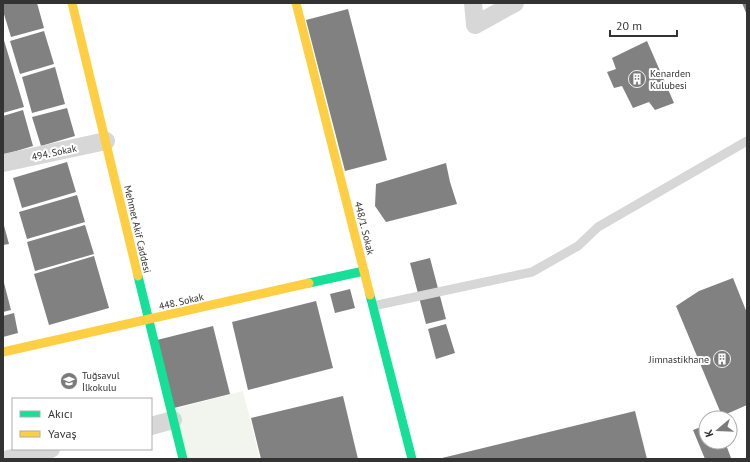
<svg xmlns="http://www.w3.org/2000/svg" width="750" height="462" font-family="'PT Sans',sans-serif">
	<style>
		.green { fill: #f1f5ed }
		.building { fill: #818181 }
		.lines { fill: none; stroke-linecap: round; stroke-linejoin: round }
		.lane { stroke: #d7d7d7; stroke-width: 9 }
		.street { stroke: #d7d7d7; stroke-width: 18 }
		.fast { stroke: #16e098; stroke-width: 9 }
		.slow { stroke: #ffcf43; stroke-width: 9 }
		.labels { text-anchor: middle; stroke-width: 4; stroke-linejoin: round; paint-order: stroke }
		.poi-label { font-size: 10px; fill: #333; stroke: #fff; text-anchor: start }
		.street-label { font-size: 10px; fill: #333; stroke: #fff }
	</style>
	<rect width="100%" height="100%" fill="#fff"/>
	<path class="green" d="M 243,391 L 260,459 L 183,459 L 171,410 Z"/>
	<path class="building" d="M 3,3 L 37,3 L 44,28 L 11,37 L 3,11 Z
		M 742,3 L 747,3 L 747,15 Z
		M 348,9 L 387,160 L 345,171 L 306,20 Z
		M 44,31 L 54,64 L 20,74 L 10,41 Z
		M 3,37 L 24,107 L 3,113 Z
		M 647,41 L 674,103 L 655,110 L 649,102 L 633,108 L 622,86 L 614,88 L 607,72 L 616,69 L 612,58 Z
		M 55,67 L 65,104 L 32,113 L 22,77 Z
		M 67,108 L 75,136 L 41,146 L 32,117 Z
		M 23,110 L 33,146 L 3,155 L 3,116 Z
		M 67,162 L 76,192 L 22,208 L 13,178 Z
		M 446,163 L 450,182 L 457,204 L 386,222 L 375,206 L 376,184 Z
		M 77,195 L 85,222 L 27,239 L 19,212 Z
		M 3,222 L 9,244 L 3,245 Z
		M 85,225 L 94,254 L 35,271 L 27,242 Z
		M 94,256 L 109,308 L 49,325 L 34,274 Z
		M 430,258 L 446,319 L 426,324 L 410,263 Z
		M 733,278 L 747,313 L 747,405 L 722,416 L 676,306 L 699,291 Z
		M 3,279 L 11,310 L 3,312 Z
		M 350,289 L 355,308 L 335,313 L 330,294 Z
		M 316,301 L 333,368 L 248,390 L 232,322 Z
		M 14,313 L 18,333 L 3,337 L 3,316 Z
		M 446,324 L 455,353 L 436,359 L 428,329 Z
		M 213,326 L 230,394 L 174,408 L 157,340 Z
		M 343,396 L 358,459 L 261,459 L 251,418 Z
		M 635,411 L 647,459 L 442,459 L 442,458 Z
		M 706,425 L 706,442 L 725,442 L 731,458 L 705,459 L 693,430 Z"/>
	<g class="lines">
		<path class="lane" d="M 373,306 L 532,272 L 578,246 L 598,227 L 747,141"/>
		<path class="street" d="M 473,3 L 475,25 L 515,3
			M 3,163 L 106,141
			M 151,426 L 173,420
			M 8,459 L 51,449"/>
		<path class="fast" d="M 138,276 L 183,459
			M 309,283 L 364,271
			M 370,295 L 412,459"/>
		<path class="slow" d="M 72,3 L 138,276
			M 296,3 L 370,295
			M 3,352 L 309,283"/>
	</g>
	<defs>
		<g id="building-disc" transform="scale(0.9)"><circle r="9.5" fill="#7a7a7a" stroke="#fff"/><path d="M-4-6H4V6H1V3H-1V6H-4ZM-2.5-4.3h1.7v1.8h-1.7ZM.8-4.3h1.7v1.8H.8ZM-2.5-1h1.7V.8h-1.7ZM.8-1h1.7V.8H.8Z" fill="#fff"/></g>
		<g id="school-disc" transform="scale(0.9)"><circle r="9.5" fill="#7a7a7a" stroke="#fff"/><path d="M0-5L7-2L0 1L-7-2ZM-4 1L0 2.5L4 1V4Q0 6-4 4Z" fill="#fff"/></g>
	</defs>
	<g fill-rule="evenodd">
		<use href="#building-disc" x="637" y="79"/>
		<use href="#building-disc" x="722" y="359"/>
		<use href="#school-disc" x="69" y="381"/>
	</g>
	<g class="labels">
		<g class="poi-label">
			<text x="650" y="77">Kenarden<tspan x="650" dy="12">Kulubesi</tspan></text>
			<text x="709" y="363" text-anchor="end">Jimnastikhane</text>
			<text x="82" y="379">Tuğsavul<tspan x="82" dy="12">İlkokulu</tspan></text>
		</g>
		<g class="street-label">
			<text transform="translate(54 152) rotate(-12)" y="4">494. Sokak</text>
			<text transform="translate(365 228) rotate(76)" y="4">448/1. Sokak</text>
			<text transform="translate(138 229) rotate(77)" y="4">Mehmet Akif Caddesi</text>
			<text transform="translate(181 301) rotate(-13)" y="4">448. Sokak</text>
		</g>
	</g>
	<rect width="750" height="462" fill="none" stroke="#333333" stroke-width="8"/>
	<rect x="12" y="398" width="140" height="52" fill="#ffffff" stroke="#adadad"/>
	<rect x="20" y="411" width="20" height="6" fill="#16e098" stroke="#adadad"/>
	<text x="48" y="418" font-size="12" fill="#333333">Akıcı</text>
	<rect x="20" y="431" width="20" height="6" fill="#ffcf43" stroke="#adadad"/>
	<text x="48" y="438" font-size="12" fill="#333333">Yavaş</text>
	<g transform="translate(718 430) rotate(251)"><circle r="19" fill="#ffffff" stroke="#adadad"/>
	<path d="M0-3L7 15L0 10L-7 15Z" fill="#7a7a7a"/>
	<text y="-6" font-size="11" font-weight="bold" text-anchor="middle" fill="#333333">K</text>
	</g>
	<path d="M610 30v6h67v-6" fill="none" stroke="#333333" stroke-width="2"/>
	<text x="616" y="30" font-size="12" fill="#333333" stroke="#ffffff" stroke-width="3" paint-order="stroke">20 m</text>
</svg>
